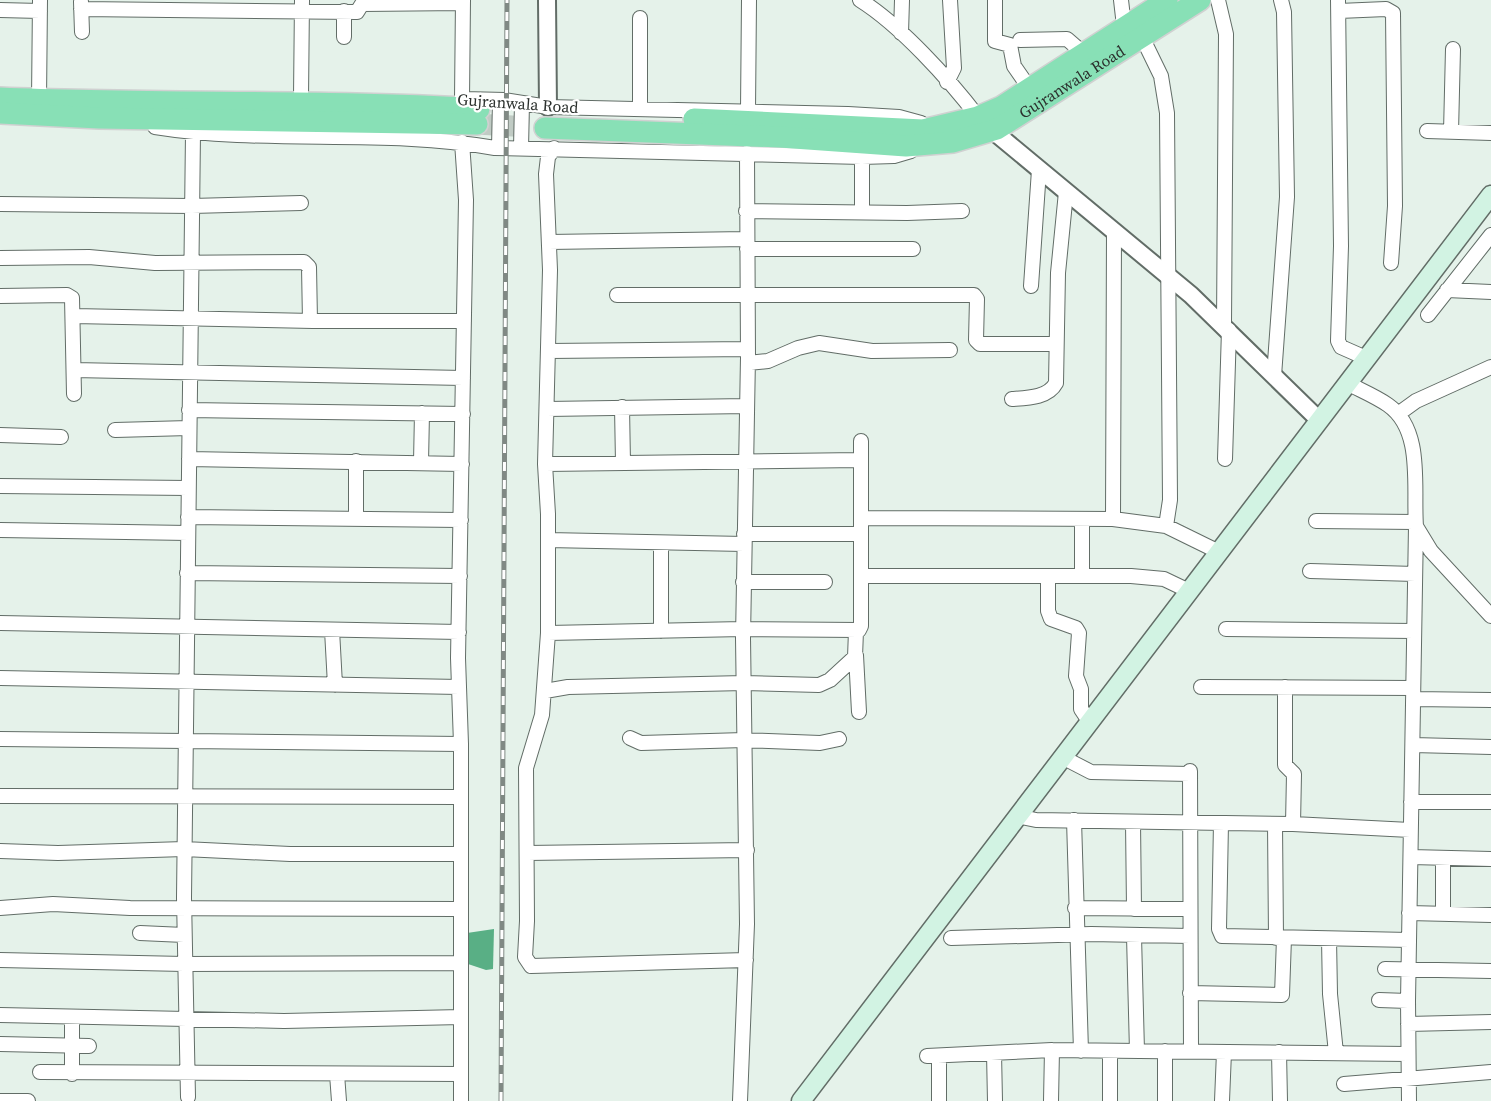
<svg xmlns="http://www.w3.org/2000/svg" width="1491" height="1101" font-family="'Source Serif 4',serif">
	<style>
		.water { fill: #59af85 }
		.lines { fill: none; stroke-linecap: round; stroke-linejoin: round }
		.trunk-tunnel { stroke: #c0cbc4; stroke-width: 21; stroke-dasharray: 21 10; stroke-linecap: butt }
		.minor-casing { stroke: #626d67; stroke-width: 16 }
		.tertiary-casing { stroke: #626d67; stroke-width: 20 }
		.secondary-casing { stroke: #626d67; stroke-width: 21 }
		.trunk-casing { stroke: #d0d1d1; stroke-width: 24 }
		.minor { stroke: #fff; stroke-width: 14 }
		.tertiary { stroke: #fff; stroke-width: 16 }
		.secondary { stroke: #d2f3e3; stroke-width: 18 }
		.trunk { stroke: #88e0b6; stroke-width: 21 }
		.rail-casing { stroke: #808984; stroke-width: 5 }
		.rail { stroke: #fff; stroke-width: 3; stroke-dasharray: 9; stroke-linecap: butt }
		.labels { text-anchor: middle; stroke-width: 4.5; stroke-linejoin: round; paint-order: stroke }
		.street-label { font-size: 16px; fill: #2b302d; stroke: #fff }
	</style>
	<rect width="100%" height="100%" fill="#e5f2ea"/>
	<path class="water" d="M 494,929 L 493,969 L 486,970 L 468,964 L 467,933 Z"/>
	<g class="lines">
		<path class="trunk-tunnel" d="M 477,124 L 545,128"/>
		<g class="minor-casing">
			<path id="minor" d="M 860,0 C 900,25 949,79 978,117
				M 995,0 L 995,41 L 1010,45 L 1014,66 L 1030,89
				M 1121,0 L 1124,26
				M 1218,0 L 1226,34 L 1224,325
				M 1338,0 L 1341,246 L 1338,341 L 1341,347 L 1366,358
				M 81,2 L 82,32
				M 81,9 L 357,12 L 362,4 L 463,3
				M 0,10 L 40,11
				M 1339,11 L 1386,9 L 1393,13 L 1395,206 L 1391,263
				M 901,33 L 902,0
				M 344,37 L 344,11
				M 1142,37 L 1161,76 L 1167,113 L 1170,500 L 1166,526
				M 1020,40 L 1067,39 L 1082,52
				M 947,82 L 954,68 L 950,0
				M 301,97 L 302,0
				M 462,99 L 463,0
				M 464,99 L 505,100 L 548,107 L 848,114 L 899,117 L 921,123
				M 39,100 L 40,0
				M 640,109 L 640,18
				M 748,110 L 749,0
				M 155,127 C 267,145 383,128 495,148 L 862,157 L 894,156 L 911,151
				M 1427,131 L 1491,133
				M 1451,132 L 1453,49
				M 499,148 L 500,100
				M 521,148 L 522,103
				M 554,148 L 548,157 L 546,174 L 550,270 L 545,464 L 548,514 L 548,633 L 542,715 L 526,768 L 527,921 L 525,957 L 531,966 L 746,960
				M 862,157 L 862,212
				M 0,204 L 192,206 L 301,203
				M 746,211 L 907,213 L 962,211
				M 549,242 L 746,239
				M 747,249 L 913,249
				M 0,258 L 89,257 L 155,263 L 304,262 L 309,267 L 310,321
				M 1031,286 L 1039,170
				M 1447,290 L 1491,292
				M 617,295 L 974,295 L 977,299 L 976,340 L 980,344 L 1056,344
				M 0,296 L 67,295 L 72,298 L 74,394
				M 1428,315 L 1491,235
				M 74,316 L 313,321 L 464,321
				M 549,351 L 748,349
				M 748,363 L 768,361 L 798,348 L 819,343 L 872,351 L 950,350
				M 74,370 L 463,378
				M 1274,376 L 1287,197 L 1284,12 L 1281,0
				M 1347,383 C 1360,390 1375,396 1388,405 C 1424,430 1413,488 1416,526 L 1408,1001 L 1409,1101
				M 1012,399 C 1027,398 1048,398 1056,383 L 1058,273 L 1066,192
				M 622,407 L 623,463
				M 547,409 L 747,406
				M 189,410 L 463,414
				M 1398,414 L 1416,401 L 1491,367
				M 115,430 L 189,428
				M 0,435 L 61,437
				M 189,459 L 462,464
				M 1225,459 L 1229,330
				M 421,462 L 422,413
				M 545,464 L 859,460
				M 0,486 L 188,488
				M 188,517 L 461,520
				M 861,518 L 1113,519 L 1166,526 L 1217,551
				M 356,519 L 356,461
				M 1082,519 L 1082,576
				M 1113,519 L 1114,232
				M 1316,521 L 1415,522
				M 1417,528 L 1431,551 L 1491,616
				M 0,530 L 188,533
				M 744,534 L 861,534
				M 548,540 L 744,544
				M 661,543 L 661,631
				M 1310,571 L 1415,574
				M 187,573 L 460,576
				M 861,576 L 1131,576 L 1164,579 L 1187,590
				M 1048,577 L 1048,611 L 1051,619 L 1076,628 L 1079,633 L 1076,676 L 1081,689 L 1081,709 L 1089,721
				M 743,582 L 825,582
				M 0,623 L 459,632
				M 1226,629 L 1414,631
				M 332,630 L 335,685
				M 548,633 L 743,629 L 859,630 L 861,626 L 861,441
				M 856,655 L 859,712
				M 0,678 L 459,687
				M 1201,687 L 1413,688
				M 1285,687 L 1285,765 L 1294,774 L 1293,824
				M 545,691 L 568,687 L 744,683 L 819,685 L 830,680 L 855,657 L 856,631
				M 1413,699 L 1491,700
				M 630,738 L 641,743 L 744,740 L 820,743 L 839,739
				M 0,739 L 461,744
				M 1413,745 L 1491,747
				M 1062,757 L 1091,772 L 1190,774
				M 1190,771 L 1191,1051
				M 0,796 L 461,797
				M 1411,802 L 1491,802
				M 1017,816 L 1036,820 L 1293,824 L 1410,830
				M 1074,820 L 1081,1051
				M 1133,822 L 1134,909
				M 1221,823 L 1219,929 L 1222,936 L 1409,940
				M 1275,824 L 1276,938
				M 0,851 L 58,853 L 184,849 L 290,854 L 460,854
				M 527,853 L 747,850
				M 1411,857 L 1491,859
				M 0,908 L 53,904 L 130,908 L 460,909
				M 1075,908 L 1189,909
				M 1409,913 L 1491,915
				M 1443,913 L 1443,858
				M 140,933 L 184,935
				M 1134,936 L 1137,1051
				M 951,938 L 1091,934 L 1190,936
				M 1329,939 L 1330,994 L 1336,1053
				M 0,960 L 184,964 L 461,963
				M 1385,969 L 1491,971
				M 1190,993 L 1282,995 L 1284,938
				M 1379,1000 L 1408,1001
				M 0,1015 L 284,1021 L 461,1017
				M 1408,1024 L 1491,1022
				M 0,1044 L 89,1046
				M 1279,1052 L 1280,1101
				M 994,1053 L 995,1101
				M 927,1056 L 1052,1050 L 1408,1054
				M 939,1056 L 939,1101
				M 40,1072 L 461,1074
				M 72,1074 L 72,1017
				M 337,1074 L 339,1101
				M 1344,1084 L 1491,1072
				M 188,1097 L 184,898 L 193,133
				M 0,1101 L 28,1101
				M 461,1101 L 461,744 L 458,658 L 466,200 L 462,142
				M 740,1101 L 747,924 L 743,638 L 748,357 L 747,153
				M 1051,1101 L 1052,1050
				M 1110,1101 L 1110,1051
				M 1165,1101 L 1165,1051
				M 1222,1101 L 1224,1052"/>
		</g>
		<g class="tertiary-casing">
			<path id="tertiary" d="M 547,0 L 548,107
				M 992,130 L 1191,295 L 1319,420"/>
		</g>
		<g class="secondary-casing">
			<path id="secondary" d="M 801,1101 L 1491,195"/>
		</g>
		<g class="trunk-casing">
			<g id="trunk">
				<path d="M 0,98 C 160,105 320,99 479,109"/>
				<path d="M 0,113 L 99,118 L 477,124"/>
				<path d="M 694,119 L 923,130 L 978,117 L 1001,107 L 1167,0"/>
				<path id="s1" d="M 545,128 L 780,137 L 906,146 L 953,142 L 997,129 L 1200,0"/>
			</g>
		</g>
		<use href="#minor" class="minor"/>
		<use href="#tertiary" class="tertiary"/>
		<use href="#secondary" class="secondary"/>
		<use href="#trunk" class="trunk"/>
		<g class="rail-casing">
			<path id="rail" d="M 501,1101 L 507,0"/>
		</g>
		<use href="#rail" class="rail"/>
	</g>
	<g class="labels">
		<g class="street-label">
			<text dy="6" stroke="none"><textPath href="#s1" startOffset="543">Gujranwala Road</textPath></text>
			<text transform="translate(518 103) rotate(4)" y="6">Gujranwala Road</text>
		</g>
	</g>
</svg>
